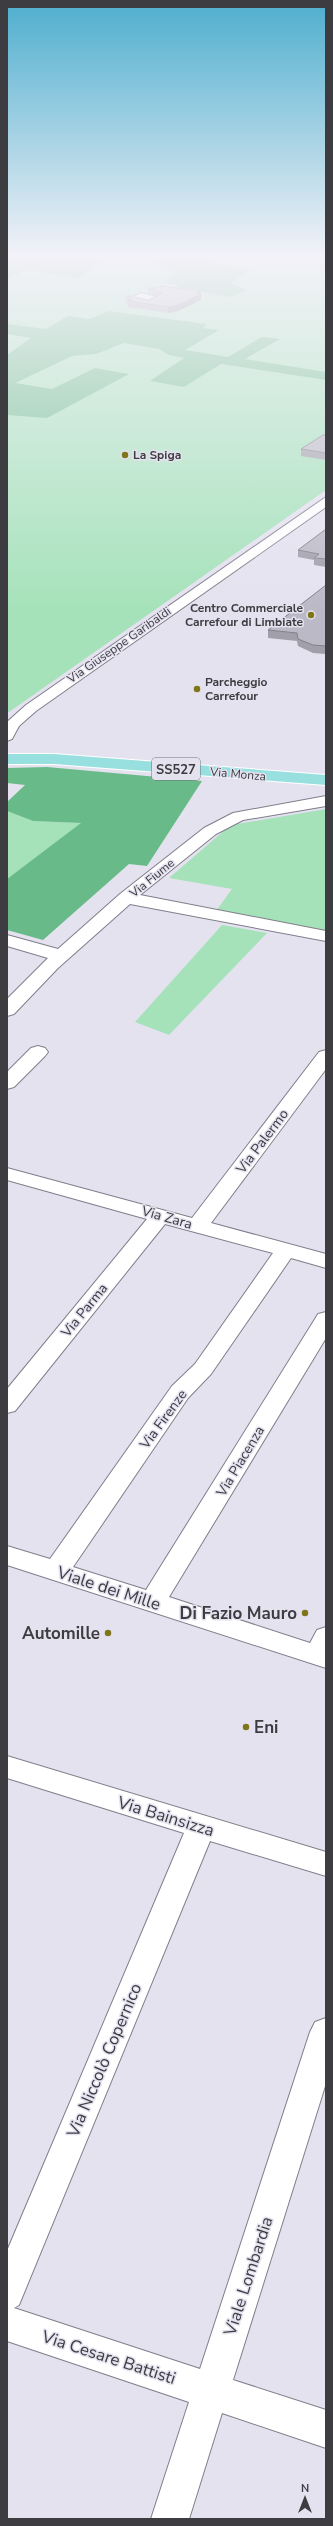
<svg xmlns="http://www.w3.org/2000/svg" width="333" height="2526" font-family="'Nunito Sans',sans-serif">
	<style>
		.green { fill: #a5e2ba }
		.forest { fill: #68bb88 }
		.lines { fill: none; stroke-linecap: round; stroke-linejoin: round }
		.minor-casing { stroke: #807e8a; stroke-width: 2 }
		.major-casing { stroke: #fff; stroke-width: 2 }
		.minor { fill: #fff; fill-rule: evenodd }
		.major { fill: #97e0df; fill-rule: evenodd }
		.wall { fill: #a19faa }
		.shaded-wall { fill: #83828b }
		.building { fill: #bbb9c6; stroke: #83828b }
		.poi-dot { fill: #7f7519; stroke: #e5e2f0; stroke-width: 1.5 }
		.labels { text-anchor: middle; stroke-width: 3; stroke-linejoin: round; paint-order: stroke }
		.far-poi-label { font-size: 12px; font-weight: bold; fill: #3d3c41; stroke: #e5e2f0; text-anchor: start }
		.far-street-label { font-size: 12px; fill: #3d3c41; stroke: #e5e2f0 }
		.shield { fill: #e5e2f0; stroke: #6f6e76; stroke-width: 1 }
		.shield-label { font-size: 13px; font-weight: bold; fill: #3d3c41 }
		.street-label { font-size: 14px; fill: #3d3c41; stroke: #e5e2f0 }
		.near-street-label { font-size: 17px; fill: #3d3c41; stroke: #e5e2f0 }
		.near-poi-label { font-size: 17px; font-weight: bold; fill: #3d3c41; stroke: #e5e2f0; text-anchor: end }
	</style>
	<rect width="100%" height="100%" fill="#e5e2f0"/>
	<path class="green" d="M 7,255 L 326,255 L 326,490 L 9,712 L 7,712 Z
		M 326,809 L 326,931 L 216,911 L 232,889 L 169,878 L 226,829 L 237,824 Z
		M 7,811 L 33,821 L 82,823 L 7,879 Z
		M 222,925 L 267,933 L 169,1035 L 135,1022 Z"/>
	<path class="forest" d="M 7,255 L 106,255 L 103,261 L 79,278 L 26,270 L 7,279 Z
		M 156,255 L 229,255 L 212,264 L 251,270 L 231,283 L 246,290 L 231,297 L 186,290 L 169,291 L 180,286 L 165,283 L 176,273 C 164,268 157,262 145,260 Z
		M 109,311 L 206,324 L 203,328 L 219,330 L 185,350 L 228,357 L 262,337 L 280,339 L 245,359 L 326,372 L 326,380 L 221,364 L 184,387 L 150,381 L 184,358 L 169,355 L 159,349 L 124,343 L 96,354 L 72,356 L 15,383 L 52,389 L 95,368 L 129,374 L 47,418 L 7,415 L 7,355 L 31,338 L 7,334 L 7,324 L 46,329 L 68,316 L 89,319 Z
		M 47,767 L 202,781 L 147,866 L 129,864 L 43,940 L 7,930 L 7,879 L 81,823 L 33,821 L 7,811 L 7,802 L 25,785 L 7,783 L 7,768 Z"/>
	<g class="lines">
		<g class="minor-casing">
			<path id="minor" d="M 141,293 L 161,298 L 148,305 L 127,300 Z
				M 326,497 L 326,507 L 36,711 L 19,726 L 12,739 L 7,741 L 7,722 L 26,705 Z
				M 326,796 L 326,806 L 243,820 L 216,834 L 140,895 L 326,931 L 326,941 L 130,904 L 58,968 L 14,1014 L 7,1016 L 7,999 L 48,958 L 7,946 L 7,935 L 58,949 L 120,894 L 204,828 L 233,813 Z
				M 38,1046 L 45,1048 L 48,1052 L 45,1056 L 14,1087 L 7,1089 L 7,1072 L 31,1048 Z
				M 326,1050 L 326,1069 L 211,1223 L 326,1254 L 326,1268 L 291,1258 L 211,1374 L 188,1398 L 73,1567 L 146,1590 L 315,1319 L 318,1314 L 326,1312 L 326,1338 L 169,1597 L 310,1643 L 317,1630 L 326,1627 L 326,1668 L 7,1565 L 7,1546 L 50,1559 L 172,1386 L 195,1364 L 273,1253 L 165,1224 L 15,1411 L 7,1413 L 7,1389 L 147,1219 L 7,1180 L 7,1168 L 192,1218 L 319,1052 Z
				M 7,1756 L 326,1852 L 326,1876 L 210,1841 L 19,2305 L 14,2308 L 200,2369 L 310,2032 L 315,2022 L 326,2018 L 326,2083 L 233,2380 L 326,2410 L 326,2448 L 222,2413 L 189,2519 L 151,2519 L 189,2402 L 7,2341 L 7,2251 L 184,1833 L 7,1778 Z"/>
		</g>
		<g class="major-casing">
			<path id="major" d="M 7,754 L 54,754 L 326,775 L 326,785 L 54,764 L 7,764 Z"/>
		</g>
		<use href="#minor" class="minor"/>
		<use href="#major" class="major"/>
	</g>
	<path class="wall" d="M 148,288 L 200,291 L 201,300 L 178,311 L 168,313 L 128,307 L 128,304 L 126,304 L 125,298 L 149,300 L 156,296 L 148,293 Z
		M 326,435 L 326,460 L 301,456 L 301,449 Z
		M 326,529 L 326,567 L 314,565 L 314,560 L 298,557 L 298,550 Z
		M 326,585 L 326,654 L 313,653 L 298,646 L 297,641 L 268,638 L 268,630 Z"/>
	<path class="shaded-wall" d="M 200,291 L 200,294 L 201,294 L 201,300 L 178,311 L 168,313 L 168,307 Z"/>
	<path class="building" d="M 162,286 L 200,291 L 196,293 L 201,294 L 178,305 L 168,307 L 128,301 L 132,299 L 125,298 L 129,296 L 149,300 L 162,293 L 148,288 L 157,288 Z
		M 323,435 L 326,435 L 326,453 L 301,449 Z
		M 326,529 L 326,559 L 314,558 L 319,554 L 298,550 Z
		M 326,585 L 326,646 L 313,645 L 298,639 L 297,633 L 268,630 Z"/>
	<linearGradient id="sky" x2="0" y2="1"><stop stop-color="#4eaece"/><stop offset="0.42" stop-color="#f3f2f8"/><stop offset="1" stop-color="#f3f2f8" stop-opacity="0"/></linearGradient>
	<rect width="333" height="609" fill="url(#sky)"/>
	<g class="poi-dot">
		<circle cx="125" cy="455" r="4"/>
		<circle cx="311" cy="615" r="4"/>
		<circle cx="197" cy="689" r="4"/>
		<circle cx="305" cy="1613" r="4"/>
		<circle cx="108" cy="1633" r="4"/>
		<circle cx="246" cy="1727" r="4"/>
	</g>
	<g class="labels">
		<g class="far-poi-label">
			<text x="133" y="459">La Spiga</text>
			<text x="303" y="612" text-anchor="end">Centro Commerciale<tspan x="303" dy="14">Carrefour di Limbiate</tspan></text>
			<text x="205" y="686">Parcheggio<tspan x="205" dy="14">Carrefour</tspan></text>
		</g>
		<g class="far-street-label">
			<text transform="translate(119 645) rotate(-35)" y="4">Via Giuseppe Garibaldi</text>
			<text transform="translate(238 774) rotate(5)" y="4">Via Monza</text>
			<text transform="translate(152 878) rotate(-39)" y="4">Via Fiume</text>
		</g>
		<rect class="shield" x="152" y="758" width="48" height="22" rx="3"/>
		<g class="shield-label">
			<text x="176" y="774">SS527</text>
		</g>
		<g class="street-label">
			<text transform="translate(262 1141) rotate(-53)" y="5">Via Palermo</text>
			<text transform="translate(167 1217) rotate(16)" y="5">Via Zara</text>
			<text transform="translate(84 1310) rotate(-51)" y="5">Via Parma</text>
			<text transform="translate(163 1419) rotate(-54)" y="5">Via Firenze</text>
			<text transform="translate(240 1461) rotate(-59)" y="5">Via Piacenza</text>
		</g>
		<g class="near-street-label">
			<text transform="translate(109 1588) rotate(18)" y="6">Viale dei Mille</text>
			<text transform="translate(166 1816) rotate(17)" y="6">Via Bainsizza</text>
			<text transform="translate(104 2060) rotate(-67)" y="6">Via Niccolò Copernico</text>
			<text transform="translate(248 2276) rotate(-72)" y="6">Viale Lombardia</text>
			<text transform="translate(109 2357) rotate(18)" y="6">Via Cesare Battisti</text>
		</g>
		<g class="near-poi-label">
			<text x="297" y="1619">Di Fazio Mauro</text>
			<text x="100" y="1639">Automille</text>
			<text x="254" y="1733" text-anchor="start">Eni</text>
		</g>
	</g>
	<rect width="333" height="2526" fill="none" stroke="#3d3c41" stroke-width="16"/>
	<g transform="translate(305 2498)" stroke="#e5e2f0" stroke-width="3" paint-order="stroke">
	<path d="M0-3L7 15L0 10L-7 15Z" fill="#3d3c41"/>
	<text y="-6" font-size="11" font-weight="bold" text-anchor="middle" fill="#3d3c41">N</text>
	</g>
</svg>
